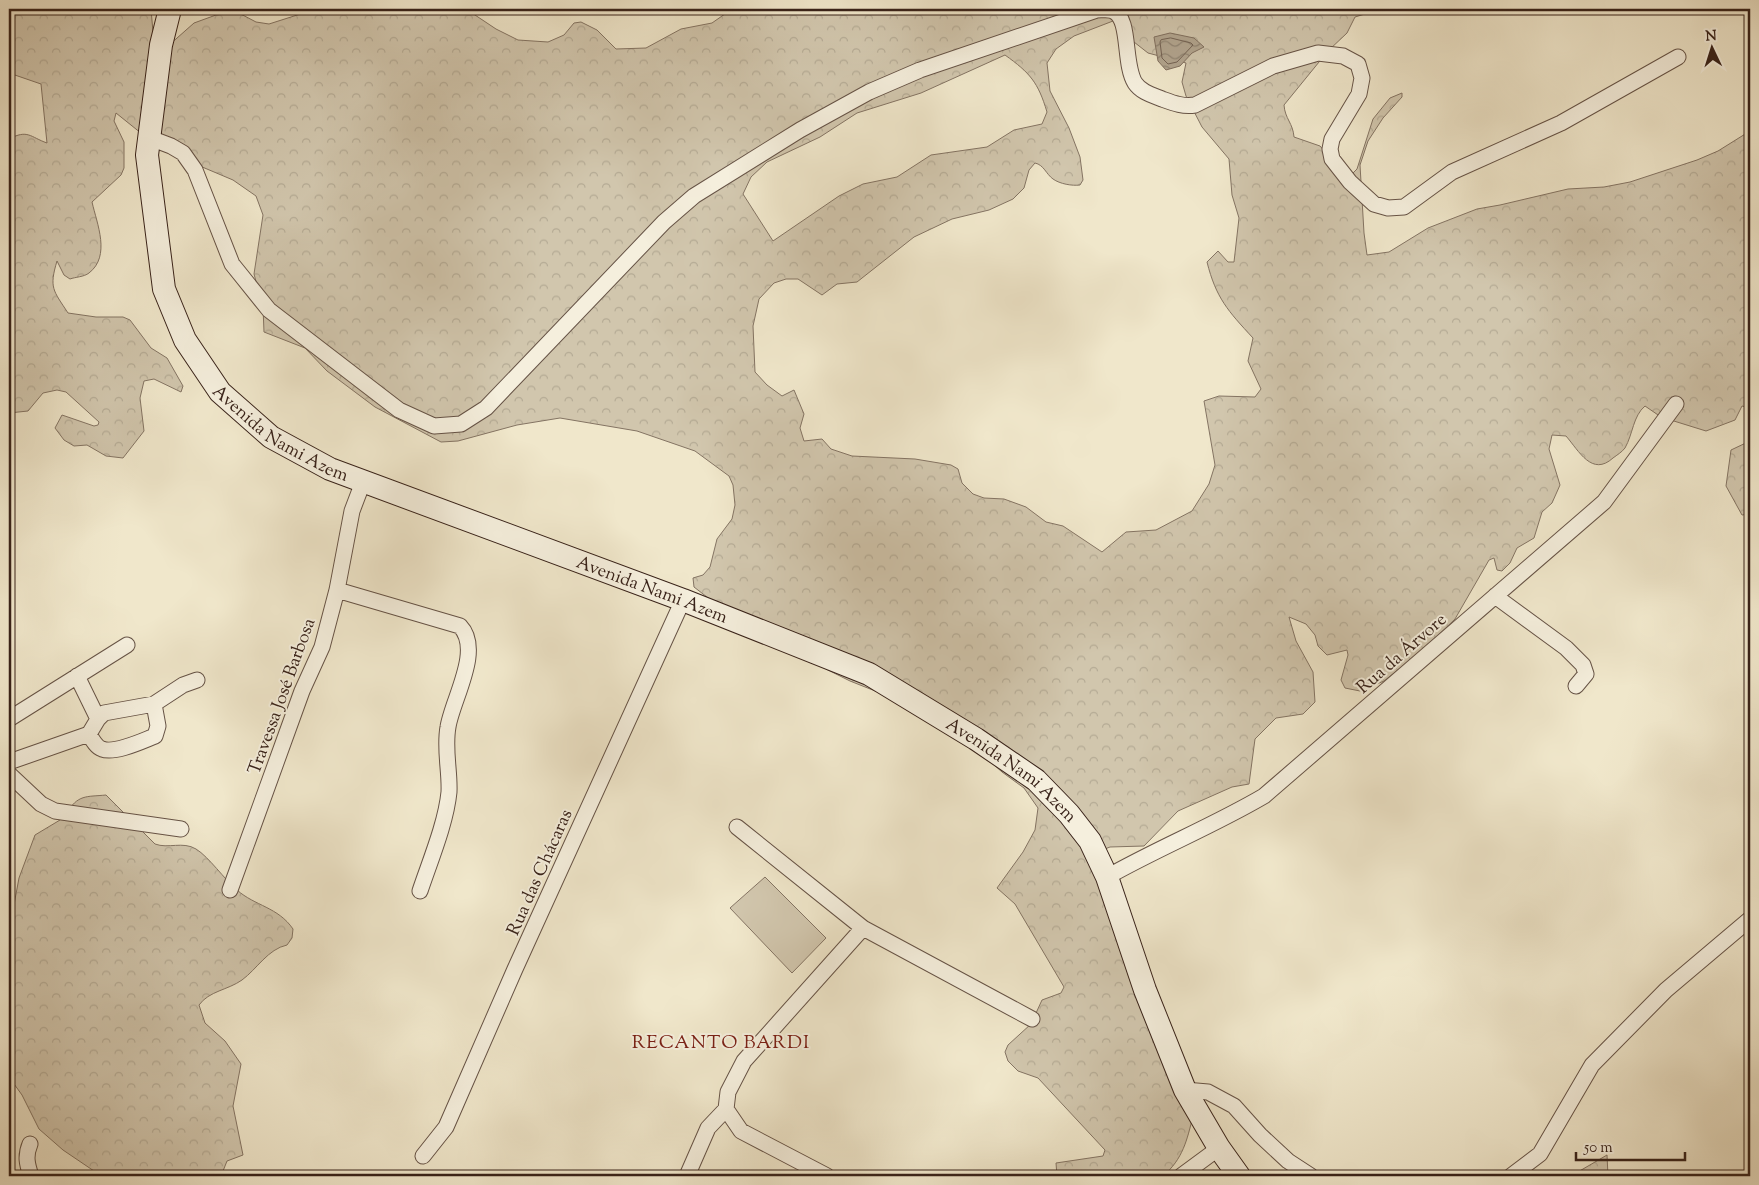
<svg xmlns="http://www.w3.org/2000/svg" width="1759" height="1185" font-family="'Sorts Mill Goudy',serif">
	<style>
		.forest { fill: url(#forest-crowns); stroke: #847463; fill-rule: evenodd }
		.pitch { fill: #d1c6ad; stroke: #847463 }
		.water { fill: url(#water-waves); stroke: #81705f }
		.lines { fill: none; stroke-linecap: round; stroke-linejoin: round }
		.shore { stroke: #746354; stroke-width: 1 }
		.street-casing { stroke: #665346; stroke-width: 17 }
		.secondary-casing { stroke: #382219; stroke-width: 24 }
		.street { stroke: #f5efdd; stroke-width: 15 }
		.secondary { stroke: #f5efdd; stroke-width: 22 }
		.labels { text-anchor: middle; stroke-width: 4; stroke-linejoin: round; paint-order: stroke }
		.street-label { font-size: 18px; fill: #382219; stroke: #f5efdd }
		.neighbourhood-label { font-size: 19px; letter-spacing: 1px; fill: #7a1f14; stroke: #f5efdd }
	</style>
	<defs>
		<pattern id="forest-crowns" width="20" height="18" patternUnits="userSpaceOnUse" patternTransform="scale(1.25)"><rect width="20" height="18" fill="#d1c6ad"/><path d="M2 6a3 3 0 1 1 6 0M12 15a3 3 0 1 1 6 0" fill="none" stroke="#b4aa94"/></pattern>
		<pattern id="water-waves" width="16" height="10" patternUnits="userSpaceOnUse" patternTransform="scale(1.25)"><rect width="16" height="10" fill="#b1a48e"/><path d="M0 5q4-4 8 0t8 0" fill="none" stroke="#918573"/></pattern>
	</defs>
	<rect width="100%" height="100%" fill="#f0e7cb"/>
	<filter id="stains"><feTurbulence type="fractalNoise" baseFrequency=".004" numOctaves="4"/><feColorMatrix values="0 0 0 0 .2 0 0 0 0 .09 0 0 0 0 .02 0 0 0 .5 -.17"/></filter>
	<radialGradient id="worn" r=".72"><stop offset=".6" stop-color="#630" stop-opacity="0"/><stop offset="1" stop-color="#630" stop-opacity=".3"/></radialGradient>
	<path class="forest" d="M 9,9 L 151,9 L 154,44 L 168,46 L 194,23 L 216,15 L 237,12 L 256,22 L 269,24 L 316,9 L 466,9 L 496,29 L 518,40 L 548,42 L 564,35 L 574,23 L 581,22 L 597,30 L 616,49 L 646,48 L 681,29 L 712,23 L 732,9 L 1381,9 L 1355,17 L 1347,33 L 1328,51 L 1284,105 C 1285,119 1293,123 1294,137 L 1320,146 L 1345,175 L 1351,175 L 1357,169 L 1373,119 L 1390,98 L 1402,93 L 1402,97 L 1383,118 L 1368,141 L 1360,165 L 1364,233 L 1367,255 L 1389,252 L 1428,228 L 1477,209 L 1500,205 L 1568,189 L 1604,187 L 1630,182 L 1697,160 L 1718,151 L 1750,131 L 1750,408 L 1742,406 L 1735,420 L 1706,431 L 1661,417 L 1645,406 C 1633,416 1633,434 1625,448 C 1622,452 1617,455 1613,458 C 1592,477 1579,451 1566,436 L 1552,435 L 1549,449 L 1560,485 L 1552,503 L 1542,512 L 1534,538 L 1517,548 L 1510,563 L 1502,571 L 1497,570 L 1494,558 L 1489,560 L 1455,619 L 1423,650 L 1384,681 L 1360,691 L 1345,688 L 1341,680 L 1348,655 L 1347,650 L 1327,655 L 1318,646 L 1315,635 L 1306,624 L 1289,617 L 1296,641 L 1313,672 L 1315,702 L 1303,714 L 1276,718 L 1255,739 L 1249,784 L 1232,787 L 1178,811 L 1144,846 L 1110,847 L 1092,854 L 1193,1116 C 1187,1140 1183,1159 1163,1176 L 1057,1176 L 1056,1163 L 1103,1156 L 1105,1150 L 1038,1078 L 1018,1071 L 1008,1061 L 1005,1052 L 1008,1045 L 1031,1024 L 1042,1000 L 1061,993 L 1064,987 L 1015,904 L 997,888 L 1023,852 L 1035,830 L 1038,808 L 1024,788 L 1002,772 L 965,739 L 898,700 L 850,681 L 828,670 L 716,604 L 694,587 L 693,578 L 703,575 L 710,567 L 717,539 L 732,519 L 735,505 L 733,485 L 729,476 L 695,451 L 637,431 L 560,418 L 517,425 L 458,441 L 441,442 L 375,407 L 327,371 L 305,348 L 264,332 L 263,307 L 254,274 L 263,215 L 256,196 L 233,180 L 162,150 L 116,113 L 114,121 L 124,142 L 124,168 L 121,175 L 92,202 C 97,224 111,256 89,273 C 84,277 75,277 70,279 L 64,275 L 57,261 C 49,288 53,290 68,313 L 96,317 L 123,317 L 130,320 L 151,348 L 167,358 L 183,386 L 181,392 L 154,379 L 144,381 L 140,398 L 144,431 L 123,458 L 106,456 L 87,445 L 74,446 L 64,440 L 55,428 L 62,415 L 94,426 L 98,425 L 99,422 L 66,392 L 57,390 L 43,393 L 28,411 L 9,413 L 9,189 L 11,185 L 9,139 C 28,129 30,137 47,143 L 41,84 L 9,73 ZM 1113,21 L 1134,42 L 1148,53 L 1186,63 L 1182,82 L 1186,96 L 1202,127 L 1229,159 L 1232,195 L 1239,218 L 1234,262 L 1228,262 L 1218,251 L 1207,262 C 1216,298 1228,311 1253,338 L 1248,361 L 1261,389 L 1255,397 L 1219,396 L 1204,401 L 1215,465 L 1209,484 L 1192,511 L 1156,530 L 1126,532 L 1102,552 L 1063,526 L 1046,522 L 1026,507 L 1004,499 L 984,498 L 973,494 L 962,483 L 958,469 L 951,465 L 915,459 L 852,456 L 831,449 L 822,439 L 804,441 L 800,428 L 804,414 L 794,390 L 782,396 L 767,385 L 755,372 L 753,326 L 759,299 L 774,283 L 786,279 L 798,279 L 822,295 L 837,284 L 857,282 L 914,237 L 952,219 L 989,210 L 1013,199 L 1024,188 L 1029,170 L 1035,163 C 1044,165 1046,174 1053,179 C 1060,184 1072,186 1080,185 L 1083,180 L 1080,157 L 1069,128 L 1050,91 L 1047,63 L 1056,49 L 1074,36 ZM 1005,55 C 1030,73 1038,82 1047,112 L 1042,124 L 1014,130 L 987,147 L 931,155 L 897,177 L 863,184 L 839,196 L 773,241 L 743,194 L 751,177 L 767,162 L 820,137 L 857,113 L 921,93 Z
		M 1750,441 L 1750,514 L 1742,515 L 1726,486 L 1731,450 Z
		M 106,795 L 155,844 C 168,849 183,841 196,849 C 209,857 224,879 237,890 C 255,906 278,907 293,929 L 292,938 L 287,945 C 268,949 257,969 242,980 C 228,990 209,991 199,1005 L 205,1023 L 225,1041 L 241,1064 L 233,1106 L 243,1155 L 227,1161 L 221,1176 L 97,1176 L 94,1171 L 63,1150 L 39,1129 L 22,1095 L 9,1077 L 9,917 L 13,910 L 19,878 L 35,835 L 60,820 L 60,815 L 66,814 C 78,794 86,797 106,795 Z
		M 1607,1155 L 1608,1176 L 1571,1176 Z"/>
	<path class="pitch" d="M 765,877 L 826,938 L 792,973 L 730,908 Z"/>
	<path class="water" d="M 1170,33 L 1194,38 L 1204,47 L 1192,53 L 1180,66 L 1166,70 L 1158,61 L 1154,37 Z"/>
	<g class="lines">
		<path class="shore" d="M 1171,38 L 1191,43 L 1193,45 L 1177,62 L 1168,64 L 1162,58 L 1160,42 L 1161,40 Z"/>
		<g class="street-casing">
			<path id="street" d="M 150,138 L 171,146 L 183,153 L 195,170 L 232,264 L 269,310 L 399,410 L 434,426 L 461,424 L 486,408 L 664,222 L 694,196 L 800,130 L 869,92 L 920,70 L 1097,10 C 1102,10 1109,9 1113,11 C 1131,18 1123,64 1135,83 C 1141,92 1152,95 1162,99 C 1173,103 1183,107 1195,105 L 1273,66 L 1318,53 L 1343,56 L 1358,64 L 1362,78 L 1359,94 L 1332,139 L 1330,149 L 1332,159 L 1350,182 L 1374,204 L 1388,208 L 1404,207 L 1452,172 L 1561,123 L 1678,57
				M 337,590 L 460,626 C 483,650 452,700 448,727 C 444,749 450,771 449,792 C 446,823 430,861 420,891
				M 1495,596 L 1566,648 L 1583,665 L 1586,674 L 1576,686
				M 77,676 L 98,719
				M 9,719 L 127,645
				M 89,734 C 92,739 96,747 102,749 C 115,754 142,741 155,736 L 158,726 L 154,704
				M 9,762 L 89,734 L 98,719 L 104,713 L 154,704 L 183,685 L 197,680
				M 9,774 L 41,804 L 55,811 L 181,829
				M 737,827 L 863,928 L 1032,1019
				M 1107,877 C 1158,848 1213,826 1264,796 L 1604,502 L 1676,404
				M 230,890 L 302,691 L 322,647 L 337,590 L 352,511 L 363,482
				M 1185,1090 L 1208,1092 L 1234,1106 L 1260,1135 L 1288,1161 L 1311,1176
				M 726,1109 L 741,1131 L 827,1176
				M 30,1144 C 25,1156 27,1164 31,1176
				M 423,1156 L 446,1127 L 515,969 L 683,600
				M 687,1176 L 708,1128 L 726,1109 L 728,1092 L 744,1061 L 863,928
				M 1181,1176 L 1219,1148
				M 1511,1176 L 1540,1154 L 1592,1065 L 1666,990 L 1750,919"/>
		</g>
		<g class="secondary-casing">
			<g id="secondary">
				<path id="s1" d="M 170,9 L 161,45 L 147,155 L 164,289 L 185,340 L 220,392 L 271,437 L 330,469 L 683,600 L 869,674 L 976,739 L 1036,780 L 1069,814 L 1090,841 L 1107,877 L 1145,990 L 1185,1090 L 1219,1148 L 1239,1176"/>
			</g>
		</g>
		<use href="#street" class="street"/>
		<use href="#secondary" class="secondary"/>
	</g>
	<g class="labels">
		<g class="street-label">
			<text dy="6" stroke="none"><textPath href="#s1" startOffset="475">Avenida Nami Azem</textPath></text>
			<text dy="6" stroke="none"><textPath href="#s1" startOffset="880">Avenida Nami Azem</textPath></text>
			<text transform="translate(1401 653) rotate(-41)" y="6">Rua da Árvore</text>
			<text transform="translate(281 696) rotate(-70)" y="6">Travessa José Barbosa</text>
			<text dy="6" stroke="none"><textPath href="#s1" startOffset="1285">Avenida Nami Azem</textPath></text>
			<text transform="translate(539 872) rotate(-66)" y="6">Rua das Chácaras</text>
		</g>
		<g class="neighbourhood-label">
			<text x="721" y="1048">RECANTO BARDI</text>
		</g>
	</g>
	<rect width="1759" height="1185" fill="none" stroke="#f0e7cb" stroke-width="30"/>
	<rect x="10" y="10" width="1739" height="1165" fill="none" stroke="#382219" stroke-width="2.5"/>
	<rect x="15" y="15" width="1729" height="1155" fill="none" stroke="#382219"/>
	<g transform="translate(1712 48) rotate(356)" stroke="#f5efdd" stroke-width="4" paint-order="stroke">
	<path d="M0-4L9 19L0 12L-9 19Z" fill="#382219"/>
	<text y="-8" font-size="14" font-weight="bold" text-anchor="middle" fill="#382219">N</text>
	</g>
	<path d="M1576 1152v8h109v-8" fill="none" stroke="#382219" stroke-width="2.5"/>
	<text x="1584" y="1152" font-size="15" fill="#382219" stroke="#f5efdd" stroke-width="4" paint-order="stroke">50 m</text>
	<rect width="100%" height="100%" filter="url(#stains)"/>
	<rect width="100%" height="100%" fill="url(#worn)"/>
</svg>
